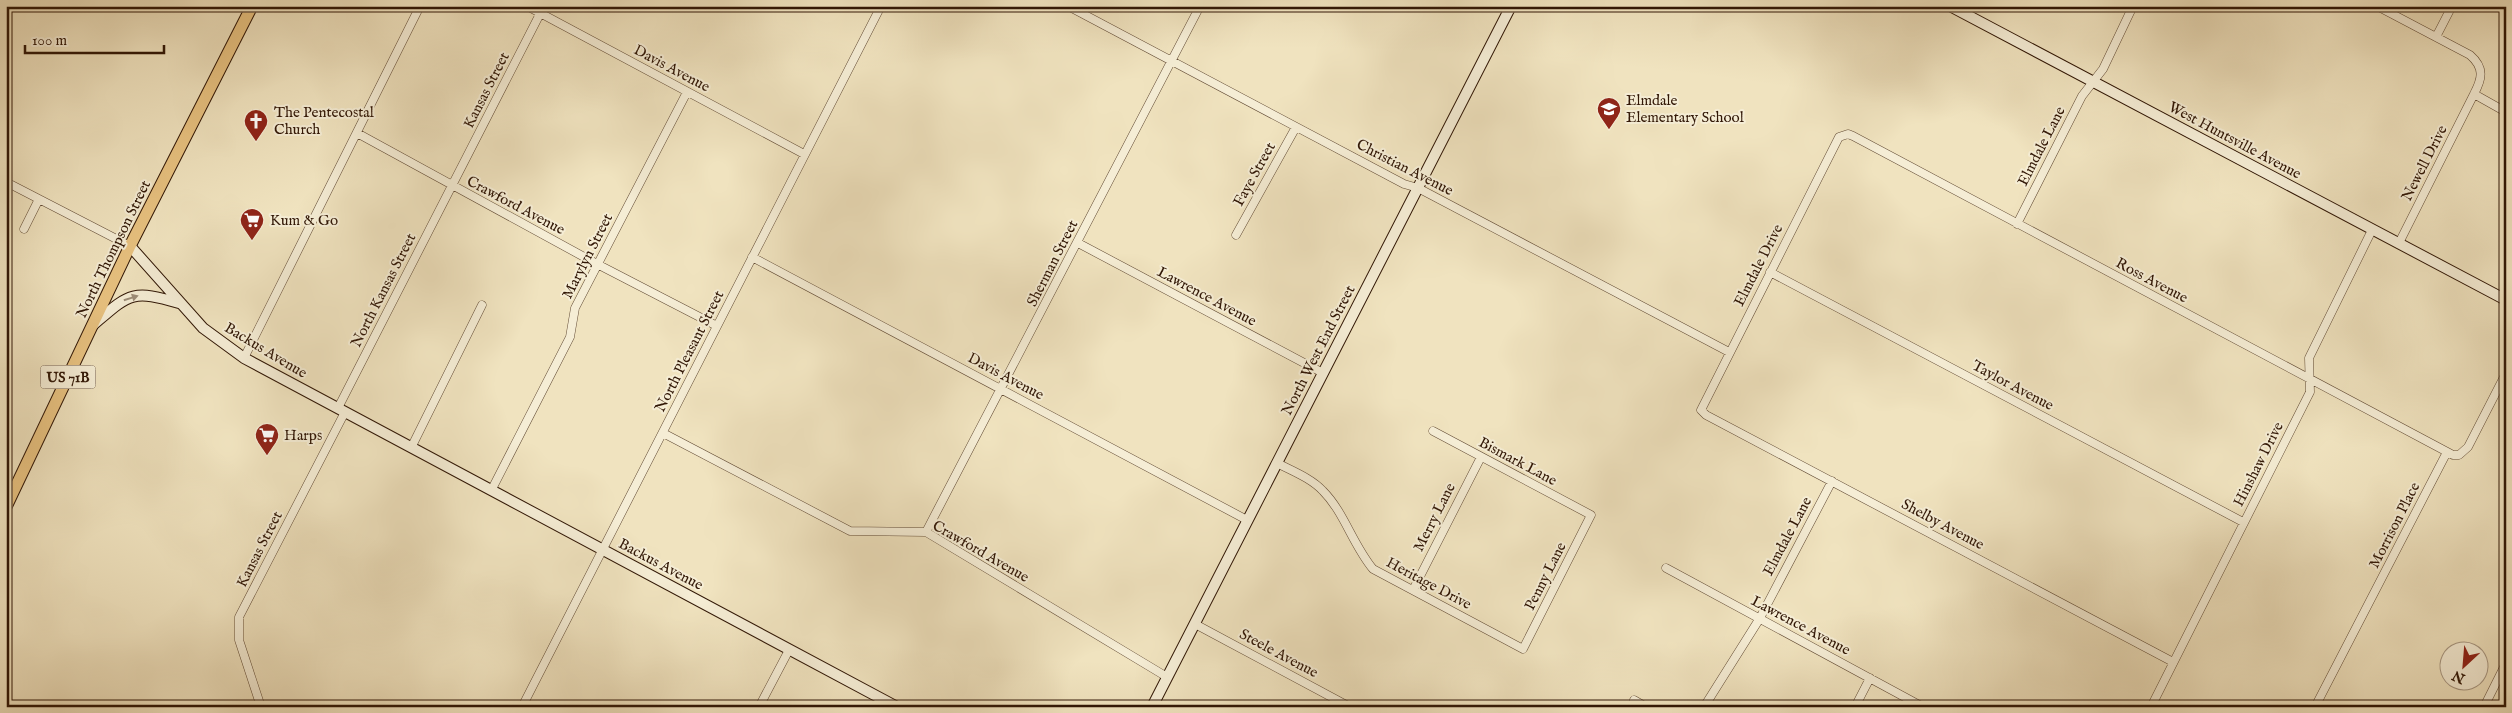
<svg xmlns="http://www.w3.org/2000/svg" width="2512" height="713" font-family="'IM FELL English',serif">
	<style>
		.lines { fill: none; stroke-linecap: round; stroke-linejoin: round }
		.street-casing { stroke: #614a34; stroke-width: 9 }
		.secondary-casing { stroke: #311706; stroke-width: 12 }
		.primary-casing { stroke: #311706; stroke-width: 13 }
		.street { stroke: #f5edd5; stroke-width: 8 }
		.secondary { stroke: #f5edd5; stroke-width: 10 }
		.primary { stroke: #e8c280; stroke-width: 11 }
		.oneway { fill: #9d8d78 }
		.labels { text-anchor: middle; stroke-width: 4; stroke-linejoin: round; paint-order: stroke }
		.shield { fill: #f5edd5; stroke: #6c5744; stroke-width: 1 }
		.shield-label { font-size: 14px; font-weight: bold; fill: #311706 }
		.street-label { font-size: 15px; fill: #311706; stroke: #f5edd5 }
		.poi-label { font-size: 15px; fill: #311706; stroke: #f5edd5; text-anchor: start }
	</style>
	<rect width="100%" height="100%" fill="#f0e3bf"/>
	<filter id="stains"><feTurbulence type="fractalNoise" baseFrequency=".004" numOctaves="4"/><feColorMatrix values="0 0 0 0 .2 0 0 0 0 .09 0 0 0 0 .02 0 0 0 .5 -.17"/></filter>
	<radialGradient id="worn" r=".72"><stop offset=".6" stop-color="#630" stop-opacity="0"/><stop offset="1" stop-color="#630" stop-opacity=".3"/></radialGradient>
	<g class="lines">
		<g class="street-casing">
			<path id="street" d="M 527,6 L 804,154
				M 1068,6 L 1404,184 L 1418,188 L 1729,352
				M 2377,6 L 2470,55 C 2485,68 2482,79 2474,94 L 2506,112
				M 2436,37 L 2452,6
				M 357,133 L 597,264 L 717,326
				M 6,182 L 130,246
				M 2017,224 L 2082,96 L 2103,69 L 2133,6
				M 24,229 L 39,199
				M 1236,235 L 1296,127
				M 1078,243 L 1323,373
				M 2399,243 L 2474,94
				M 752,257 L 1247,520
				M 1770,272 L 2243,522
				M 244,358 L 420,6
				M 338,408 L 544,6
				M 663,433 L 850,531 L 926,532 L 1167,677
				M 412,446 L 482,305
				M 1277,463 C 1292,471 1311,478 1323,491 C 1344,512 1353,545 1373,569 L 1523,649 L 1591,515 L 1433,431
				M 492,489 L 570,337 L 575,308 L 687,92
				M 926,532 L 1200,6
				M 1666,568 L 1923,707
				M 1413,590 L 1481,457
				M 1195,624 L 1350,707
				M 2173,662 L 1706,415 L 1701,410 L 1839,137 L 1848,134 L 1853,136 L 2453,455 L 2459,455 L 2468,447 L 2506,373
				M 1634,700 L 1646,707
				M 261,707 L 239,640 L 239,617 L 345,412
				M 522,707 L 881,6
				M 759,707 L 789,650
				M 1704,707 L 1760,618 L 1832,481
				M 1855,707 L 1870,678
				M 2151,707 L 2310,392 L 2309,358 L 2372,230
				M 2315,707 L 2447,452
				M 2484,707 L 2506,663"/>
		</g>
		<g class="secondary-casing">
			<path id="secondary" d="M 1950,6 L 2506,300
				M 130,246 L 203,328 L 244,358 L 897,707
				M 93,325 C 129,294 131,289 179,303
				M 1152,707 L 1511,6"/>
		</g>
		<g class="primary-casing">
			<path id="primary" d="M 6,507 L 130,246 L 252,6"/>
		</g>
		<use href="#street" class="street"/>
		<use href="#secondary" class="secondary"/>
		<use href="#primary" class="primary"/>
	</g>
	<defs><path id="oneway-solid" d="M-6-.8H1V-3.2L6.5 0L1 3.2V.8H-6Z" transform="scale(1.25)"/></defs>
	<use class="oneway" href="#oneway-solid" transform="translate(131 298) rotate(-17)"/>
	<defs>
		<g id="school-pin" transform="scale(1.25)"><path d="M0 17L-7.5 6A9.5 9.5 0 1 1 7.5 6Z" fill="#8f2418" stroke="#f5edd5"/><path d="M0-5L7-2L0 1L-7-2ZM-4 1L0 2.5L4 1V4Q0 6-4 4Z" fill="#fff"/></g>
		<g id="church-pin" transform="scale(1.25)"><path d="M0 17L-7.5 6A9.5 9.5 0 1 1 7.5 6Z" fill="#8f2418" stroke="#f5edd5"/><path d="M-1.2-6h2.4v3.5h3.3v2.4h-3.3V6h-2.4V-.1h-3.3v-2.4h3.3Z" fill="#fff"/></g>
		<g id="supermarket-pin" transform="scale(1.25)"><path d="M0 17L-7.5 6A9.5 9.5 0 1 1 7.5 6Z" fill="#8f2418" stroke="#f5edd5"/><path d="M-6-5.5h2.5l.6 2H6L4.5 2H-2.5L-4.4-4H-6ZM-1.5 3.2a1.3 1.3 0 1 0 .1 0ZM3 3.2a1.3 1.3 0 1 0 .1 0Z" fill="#fff"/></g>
	</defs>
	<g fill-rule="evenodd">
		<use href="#school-pin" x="1609" y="109"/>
		<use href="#church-pin" x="256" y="121"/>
		<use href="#supermarket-pin" x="252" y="220"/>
		<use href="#supermarket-pin" x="267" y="435"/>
	</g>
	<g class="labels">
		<rect class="shield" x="40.5" y="365.5" width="55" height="23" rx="4"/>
		<g class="shield-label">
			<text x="68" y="382">US 71B</text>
		</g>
		<g class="street-label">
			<text transform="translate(672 68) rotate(28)" y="5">Davis Avenue</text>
			<text transform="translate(486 90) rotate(-63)" y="5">Kansas Street</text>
			<text transform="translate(2235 140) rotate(28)" y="5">West Huntsville Avenue</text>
			<text transform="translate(2041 146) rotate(-63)" y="5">Elmdale Lane</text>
			<text transform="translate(2424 163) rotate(-63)" y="5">Newell Drive</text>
			<text transform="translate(1405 167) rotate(27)" y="5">Christian Avenue</text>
			<text transform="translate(1254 174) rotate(-61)" y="5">Faye Street</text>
			<text transform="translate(516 205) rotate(28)" y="5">Crawford Avenue</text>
			<text transform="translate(113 249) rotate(-64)" y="5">North Thompson Street</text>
			<text transform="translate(587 256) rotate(-63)" y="5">Marylyn Street</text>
			<text transform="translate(1052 263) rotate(-63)" y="5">Sherman Street</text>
			<text transform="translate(1758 265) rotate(-63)" y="5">Elmdale Drive</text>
			<text transform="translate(2152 280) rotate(28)" y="5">Ross Avenue</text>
			<text transform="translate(383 290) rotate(-63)" y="5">North Kansas Street</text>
			<text transform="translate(1207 296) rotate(28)" y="5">Lawrence Avenue</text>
			<text transform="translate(266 350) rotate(31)" y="5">Backus Avenue</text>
			<text transform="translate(1318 350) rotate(-63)" y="5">North West End Street</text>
			<text transform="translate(689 351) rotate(-63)" y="5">North Pleasant Street</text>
			<text transform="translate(1006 376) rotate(28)" y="5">Davis Avenue</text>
			<text transform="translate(2013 385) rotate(28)" y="5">Taylor Avenue</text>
			<text transform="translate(1518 461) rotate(28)" y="5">Bismark Lane</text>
			<text transform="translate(2258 464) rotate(-63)" y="5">Hinshaw Drive</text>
			<text transform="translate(1434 517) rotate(-63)" y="5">Merry Lane</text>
			<text transform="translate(1943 524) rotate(28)" y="5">Shelby Avenue</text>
			<text transform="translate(2394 525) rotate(-63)" y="5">Morrison Place</text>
			<text transform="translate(1787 536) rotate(-62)" y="5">Elmdale Lane</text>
			<text transform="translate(259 549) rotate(-63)" y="5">Kansas Street</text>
			<text transform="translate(981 551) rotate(30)" y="5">Crawford Avenue</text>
			<text transform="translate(661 564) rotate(28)" y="5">Backus Avenue</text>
			<text transform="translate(1545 576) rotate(-63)" y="5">Penny Lane</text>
			<text transform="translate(1429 583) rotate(28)" y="5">Heritage Drive</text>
			<text transform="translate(1801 625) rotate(28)" y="5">Lawrence Avenue</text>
			<text transform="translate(1279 653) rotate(28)" y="5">Steele Avenue</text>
		</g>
		<g class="poi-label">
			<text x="1626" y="105">Elmdale<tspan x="1626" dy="17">Elementary School</tspan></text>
			<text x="274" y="117">The Pentecostal<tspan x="274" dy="17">Church</tspan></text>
			<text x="270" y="225">Kum &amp; Go</text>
			<text x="284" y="440">Harps</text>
		</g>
	</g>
	<rect width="2512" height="713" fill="none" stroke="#f0e3bf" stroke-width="25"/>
	<rect x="8" y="8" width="2497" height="698" fill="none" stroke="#311706" stroke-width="2.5"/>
	<rect x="12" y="12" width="2487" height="688" fill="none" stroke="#311706"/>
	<g transform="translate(2464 666) rotate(206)"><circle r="24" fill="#f5edd5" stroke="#a79782"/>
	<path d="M0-4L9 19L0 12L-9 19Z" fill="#8f2418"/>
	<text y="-8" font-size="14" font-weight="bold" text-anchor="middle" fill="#311706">N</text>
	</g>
	<path d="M25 45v8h139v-8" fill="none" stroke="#311706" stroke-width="2.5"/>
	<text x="32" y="45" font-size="15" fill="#311706" stroke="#f5edd5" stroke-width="4" paint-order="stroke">100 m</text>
	<rect width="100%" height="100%" filter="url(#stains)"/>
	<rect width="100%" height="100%" fill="url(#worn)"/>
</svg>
